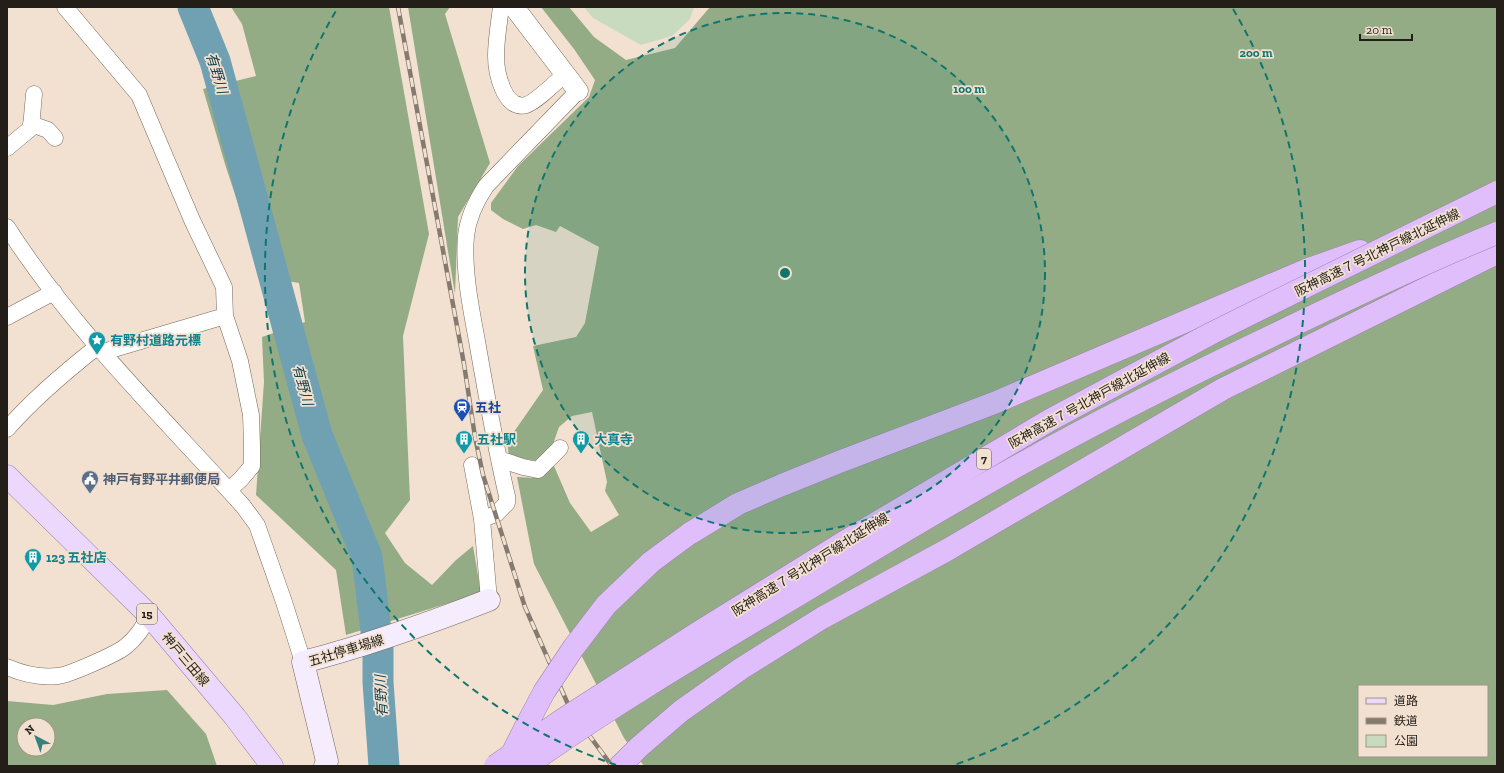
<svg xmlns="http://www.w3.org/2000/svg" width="1504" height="773" font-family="'Zilla Slab','Noto Sans JP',serif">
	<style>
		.green { fill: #c8dbbe }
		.forest { fill: #94ac86; fill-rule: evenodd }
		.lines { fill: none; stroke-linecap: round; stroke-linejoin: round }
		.river { stroke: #6fa1b3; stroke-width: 31 }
		.minor-casing { stroke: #78695a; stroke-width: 17 }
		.tertiary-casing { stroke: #78695a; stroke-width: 21 }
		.secondary-casing { stroke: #78695a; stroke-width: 23 }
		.primary-casing { stroke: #9e86ac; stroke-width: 23 }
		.motorway-casing { stroke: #9e86ac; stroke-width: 23 }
		.minor { stroke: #fff; stroke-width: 16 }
		.tertiary { stroke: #fff; stroke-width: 20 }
		.secondary { stroke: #f5ecfe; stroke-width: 22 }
		.primary { stroke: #ecd8fd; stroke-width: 22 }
		.motorway { stroke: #dfbefb; stroke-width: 22 }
		.rail-casing { stroke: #857a6f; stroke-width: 4.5 }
		.rail { stroke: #f2e1d0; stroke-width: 3; stroke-dasharray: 9; stroke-linecap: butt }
		.motorway-bridge-casing { stroke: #9e86ac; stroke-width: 23; stroke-linecap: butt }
		.motorway-bridge { stroke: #dfbefb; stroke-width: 22 }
		.ring { fill: none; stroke: #0f766e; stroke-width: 2; stroke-dasharray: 7 5 }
		.labels { text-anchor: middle; stroke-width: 3.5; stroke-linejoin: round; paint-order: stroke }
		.shield { fill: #f2e1d0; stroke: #62584f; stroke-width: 1 }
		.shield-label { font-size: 12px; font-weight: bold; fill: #241e18 }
		.street-label { font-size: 13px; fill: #241e18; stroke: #f2e1d0 }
		.culture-label { font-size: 13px; font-weight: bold; fill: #0d838f; stroke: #f2e1d0; text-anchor: start }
		.transit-label { font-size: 13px; font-weight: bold; fill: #164399; stroke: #f2e1d0; text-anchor: start }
		.service-label { font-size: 13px; font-weight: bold; fill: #4e5e75; stroke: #f2e1d0; text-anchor: start }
		.water-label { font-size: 14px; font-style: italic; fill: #144250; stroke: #f2e1d0 }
		.centre { fill: #0f766e; stroke: #f2e1d0; stroke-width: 2 }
		.ring-label { font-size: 12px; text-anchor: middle; font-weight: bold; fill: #0f766e; stroke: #f2e1d0; stroke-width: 3.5; stroke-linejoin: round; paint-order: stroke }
	</style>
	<rect width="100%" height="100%" fill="#f2e1d0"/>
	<path class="green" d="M 584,7 L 694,7 L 690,19 L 672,36 L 641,45 L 593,18 Z"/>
	<path class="forest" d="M 231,7 L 389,7 L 429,234 L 403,336 L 410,500 L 385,533 L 405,563 L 432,585 L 456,560 L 473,546 L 481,593 L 346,635 L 336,570 L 256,495 L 264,382 L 262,337 L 305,322 L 299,283 L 262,277 L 225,164 L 203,89 L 256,76 L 242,24 Z
		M 408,7 L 450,7 L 445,14 L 490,163 L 458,217 L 455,294 Z
		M 541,7 L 569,7 L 594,37 L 626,60 L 675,48 L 710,7 L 1497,7 L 1497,766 L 644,766 L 624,738 L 534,564 L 517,477 L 537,478 L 554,466 L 570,503 L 591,532 L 619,515 L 605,491 L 607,482 L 592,412 L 572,416 L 559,427 L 552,447 L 537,461 L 509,456 L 507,442 L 543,390 L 533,346 L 576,337 L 585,323 L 599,247 L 560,226 L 556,232 L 536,225 L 523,229 L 503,219 L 491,210 L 491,203 L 518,166 L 589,97 L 595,80 L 574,49 ZM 1359,686 L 1487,686 L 1487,756 L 1359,756 Z
		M 167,690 L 206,734 L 217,766 L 7,766 L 7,701 L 53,705 L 107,694 ZM 24,725 L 48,725 L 48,749 L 24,749 Z"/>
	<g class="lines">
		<path class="river" d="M 193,7 L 215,61 L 317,435 L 367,557 L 378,647 L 378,682 L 384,766"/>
		<g class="minor-casing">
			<path id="minor" d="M 65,7 L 139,95 L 192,220 L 224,287 L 225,316 L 240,361 L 251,415 L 252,445 L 252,466 L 241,479 L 229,490
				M 501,7 C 499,23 496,40 496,56 C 496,72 504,111 526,105 C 536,102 556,82 565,74
				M 31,124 L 48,130 L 55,138
				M 7,148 L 31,128 L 34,94
				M 7,227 C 73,330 162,416 243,506 L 257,525 L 284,602 L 303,662
				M 7,317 L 54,292
				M 106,355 L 110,350 L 225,316
				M 7,429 C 34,398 65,372 98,346
				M 499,459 L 523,467 L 538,470 L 560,448
				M 472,465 L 482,519
				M 489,600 L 482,519 L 496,514 L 507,503 L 507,496 C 495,445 486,393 477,341 C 471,309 463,269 466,236 C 468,218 476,201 486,186 L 578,91
				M 7,667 C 23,674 40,678 58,676 C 69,675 116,654 125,647 C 135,639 144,627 149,615"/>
		</g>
		<g class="tertiary-casing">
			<path id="tertiary" d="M 514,7 L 578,91"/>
		</g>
		<g class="secondary-casing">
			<path id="secondary" d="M 325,766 L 327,761 L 303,662 C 366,646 427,624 489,600"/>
		</g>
		<g class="primary-casing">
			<path id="primary" d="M 7,476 L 149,615 L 235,717 L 272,766"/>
		</g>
		<g class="motorway-casing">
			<path id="motorway" d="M 689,534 L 738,504 L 782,485 L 839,462 L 994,403 L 1306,270 L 1360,251
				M 620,766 L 639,747 L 681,711 L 742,668 L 822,618 L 947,550 L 1223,389 L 1497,253"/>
		</g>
		<use href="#minor" class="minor"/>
		<use href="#tertiary" class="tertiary"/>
		<use href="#secondary" class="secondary"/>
		<use href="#primary" class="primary"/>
		<use href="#motorway" class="motorway"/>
		<g class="rail-casing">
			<path id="rail" d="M 398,7 L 464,364 L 475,437 L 483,475 L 525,607 L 571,711 L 612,766"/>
		</g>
		<use href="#rail" class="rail"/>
		<g class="motorway-bridge-casing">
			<path id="motorway-bridge" d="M 512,754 L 525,728 L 544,692 L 574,647 L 606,605 L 651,562 L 689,534
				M 495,766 L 562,720 L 699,632 L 844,542 L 1050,420 L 1212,333 L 1497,192
				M 526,766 C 625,696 730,636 833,574 C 875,549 916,524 958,500 C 1056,442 1157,391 1259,342 C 1337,304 1416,266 1497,233"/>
		</g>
		<use href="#motorway-bridge" class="motorway-bridge"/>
	</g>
	<circle cx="785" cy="273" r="260" fill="#0f766e" fill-opacity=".12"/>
	<g class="ring">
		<circle cx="785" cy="273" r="260"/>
		<path d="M616 765A520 520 0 0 1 337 9M1233 9A520 520 0 0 1 954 765"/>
	</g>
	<defs>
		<g id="sight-pin" transform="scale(0.9)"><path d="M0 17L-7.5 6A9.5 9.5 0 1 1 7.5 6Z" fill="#0f9aa8" stroke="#f2e1d0"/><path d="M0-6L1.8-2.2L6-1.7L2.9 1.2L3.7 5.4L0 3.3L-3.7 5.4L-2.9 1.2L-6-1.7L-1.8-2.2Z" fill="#fff"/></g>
		<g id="station-pin" transform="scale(0.9)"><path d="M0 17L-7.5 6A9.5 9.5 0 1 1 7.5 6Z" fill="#1a4fb4" stroke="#f2e1d0"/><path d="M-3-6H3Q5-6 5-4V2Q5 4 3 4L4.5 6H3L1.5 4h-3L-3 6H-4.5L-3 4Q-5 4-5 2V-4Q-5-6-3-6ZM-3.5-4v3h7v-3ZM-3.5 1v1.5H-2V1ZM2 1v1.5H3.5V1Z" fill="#fff"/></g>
		<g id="building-pin" transform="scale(0.9)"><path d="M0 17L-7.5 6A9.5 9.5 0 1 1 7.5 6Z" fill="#0f9aa8" stroke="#f2e1d0"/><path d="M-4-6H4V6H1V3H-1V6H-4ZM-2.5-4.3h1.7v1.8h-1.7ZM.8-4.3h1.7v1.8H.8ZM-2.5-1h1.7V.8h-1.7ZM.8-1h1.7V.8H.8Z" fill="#fff"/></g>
		<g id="civic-pin" transform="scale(0.9)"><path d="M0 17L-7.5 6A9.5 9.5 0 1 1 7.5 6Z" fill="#5c6f8a" stroke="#f2e1d0"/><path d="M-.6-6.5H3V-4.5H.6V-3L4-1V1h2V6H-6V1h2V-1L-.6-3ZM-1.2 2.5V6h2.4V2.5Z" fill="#fff"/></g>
	</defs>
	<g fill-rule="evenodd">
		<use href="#sight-pin" x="97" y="340"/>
		<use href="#station-pin" x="462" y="407"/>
		<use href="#building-pin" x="464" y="439"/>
		<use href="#building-pin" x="581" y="439"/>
		<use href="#civic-pin" x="90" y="479"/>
		<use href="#building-pin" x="33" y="557"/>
	</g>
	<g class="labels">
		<g class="shield">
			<rect x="977" y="449" width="14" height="20" rx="3"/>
			<rect x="137" y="604" width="20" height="20" rx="3"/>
		</g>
		<g class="shield-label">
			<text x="984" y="463">7</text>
			<text x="147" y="618">15</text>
		</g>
		<g class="street-label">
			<text transform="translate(1377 252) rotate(-26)" y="5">阪神高速７号北神戸線北延伸線</text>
			<text transform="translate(1089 400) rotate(-29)" y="5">阪神高速７号北神戸線北延伸線</text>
			<text transform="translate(810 564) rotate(-32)" y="5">阪神高速７号北神戸線北延伸線</text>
			<text transform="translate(346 650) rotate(-17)" y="5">五社停車場線</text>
			<text transform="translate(186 659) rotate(50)" y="5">神戸三田線</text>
		</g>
		<g class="culture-label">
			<text x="110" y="345">有野村道路元標</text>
			<text x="477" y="444">五社駅</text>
			<text x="594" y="444">大真寺</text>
			<text x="46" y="562">123 五社店</text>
		</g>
		<g class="transit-label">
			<text x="475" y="412">五社</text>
		</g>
		<g class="service-label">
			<text x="103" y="484">神戸有野平井郵便局</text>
		</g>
		<g class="water-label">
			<text transform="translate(217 73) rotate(73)" y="5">有野川</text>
			<text transform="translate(303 385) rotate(75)" y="5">有野川</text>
			<text transform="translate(381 696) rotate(-93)" y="5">有野川</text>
		</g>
	</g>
	<circle cx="785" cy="273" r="6" class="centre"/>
	<g class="ring-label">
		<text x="1256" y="57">200 m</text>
		<text x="969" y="93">100 m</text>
	</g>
	<rect width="1504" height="773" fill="none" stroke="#241e18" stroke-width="16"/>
	<rect x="1358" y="685" width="130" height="72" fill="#f2e1d0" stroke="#a09386"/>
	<rect x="1366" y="698" width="20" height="6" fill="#ecd8fd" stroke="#a09386"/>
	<text x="1394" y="705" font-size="12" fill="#241e18">道路</text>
	<rect x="1366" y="718" width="20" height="6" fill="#857a6f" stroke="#a09386"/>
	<text x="1394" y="725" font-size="12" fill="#241e18">鉄道</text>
	<rect x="1366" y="735" width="20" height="12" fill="#c8dbbe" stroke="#a09386"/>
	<text x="1394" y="745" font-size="12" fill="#241e18">公園</text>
	<g transform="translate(36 737) rotate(319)"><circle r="19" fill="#f2e1d0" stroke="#a09386"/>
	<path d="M0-3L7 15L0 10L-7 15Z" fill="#38807c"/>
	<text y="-6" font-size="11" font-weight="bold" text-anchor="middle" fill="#241e18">N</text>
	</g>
	<path d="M1360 34v6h52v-6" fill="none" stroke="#241e18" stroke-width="2"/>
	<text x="1366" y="34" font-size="12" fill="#241e18" stroke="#f2e1d0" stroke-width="3" paint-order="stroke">20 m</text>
</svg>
